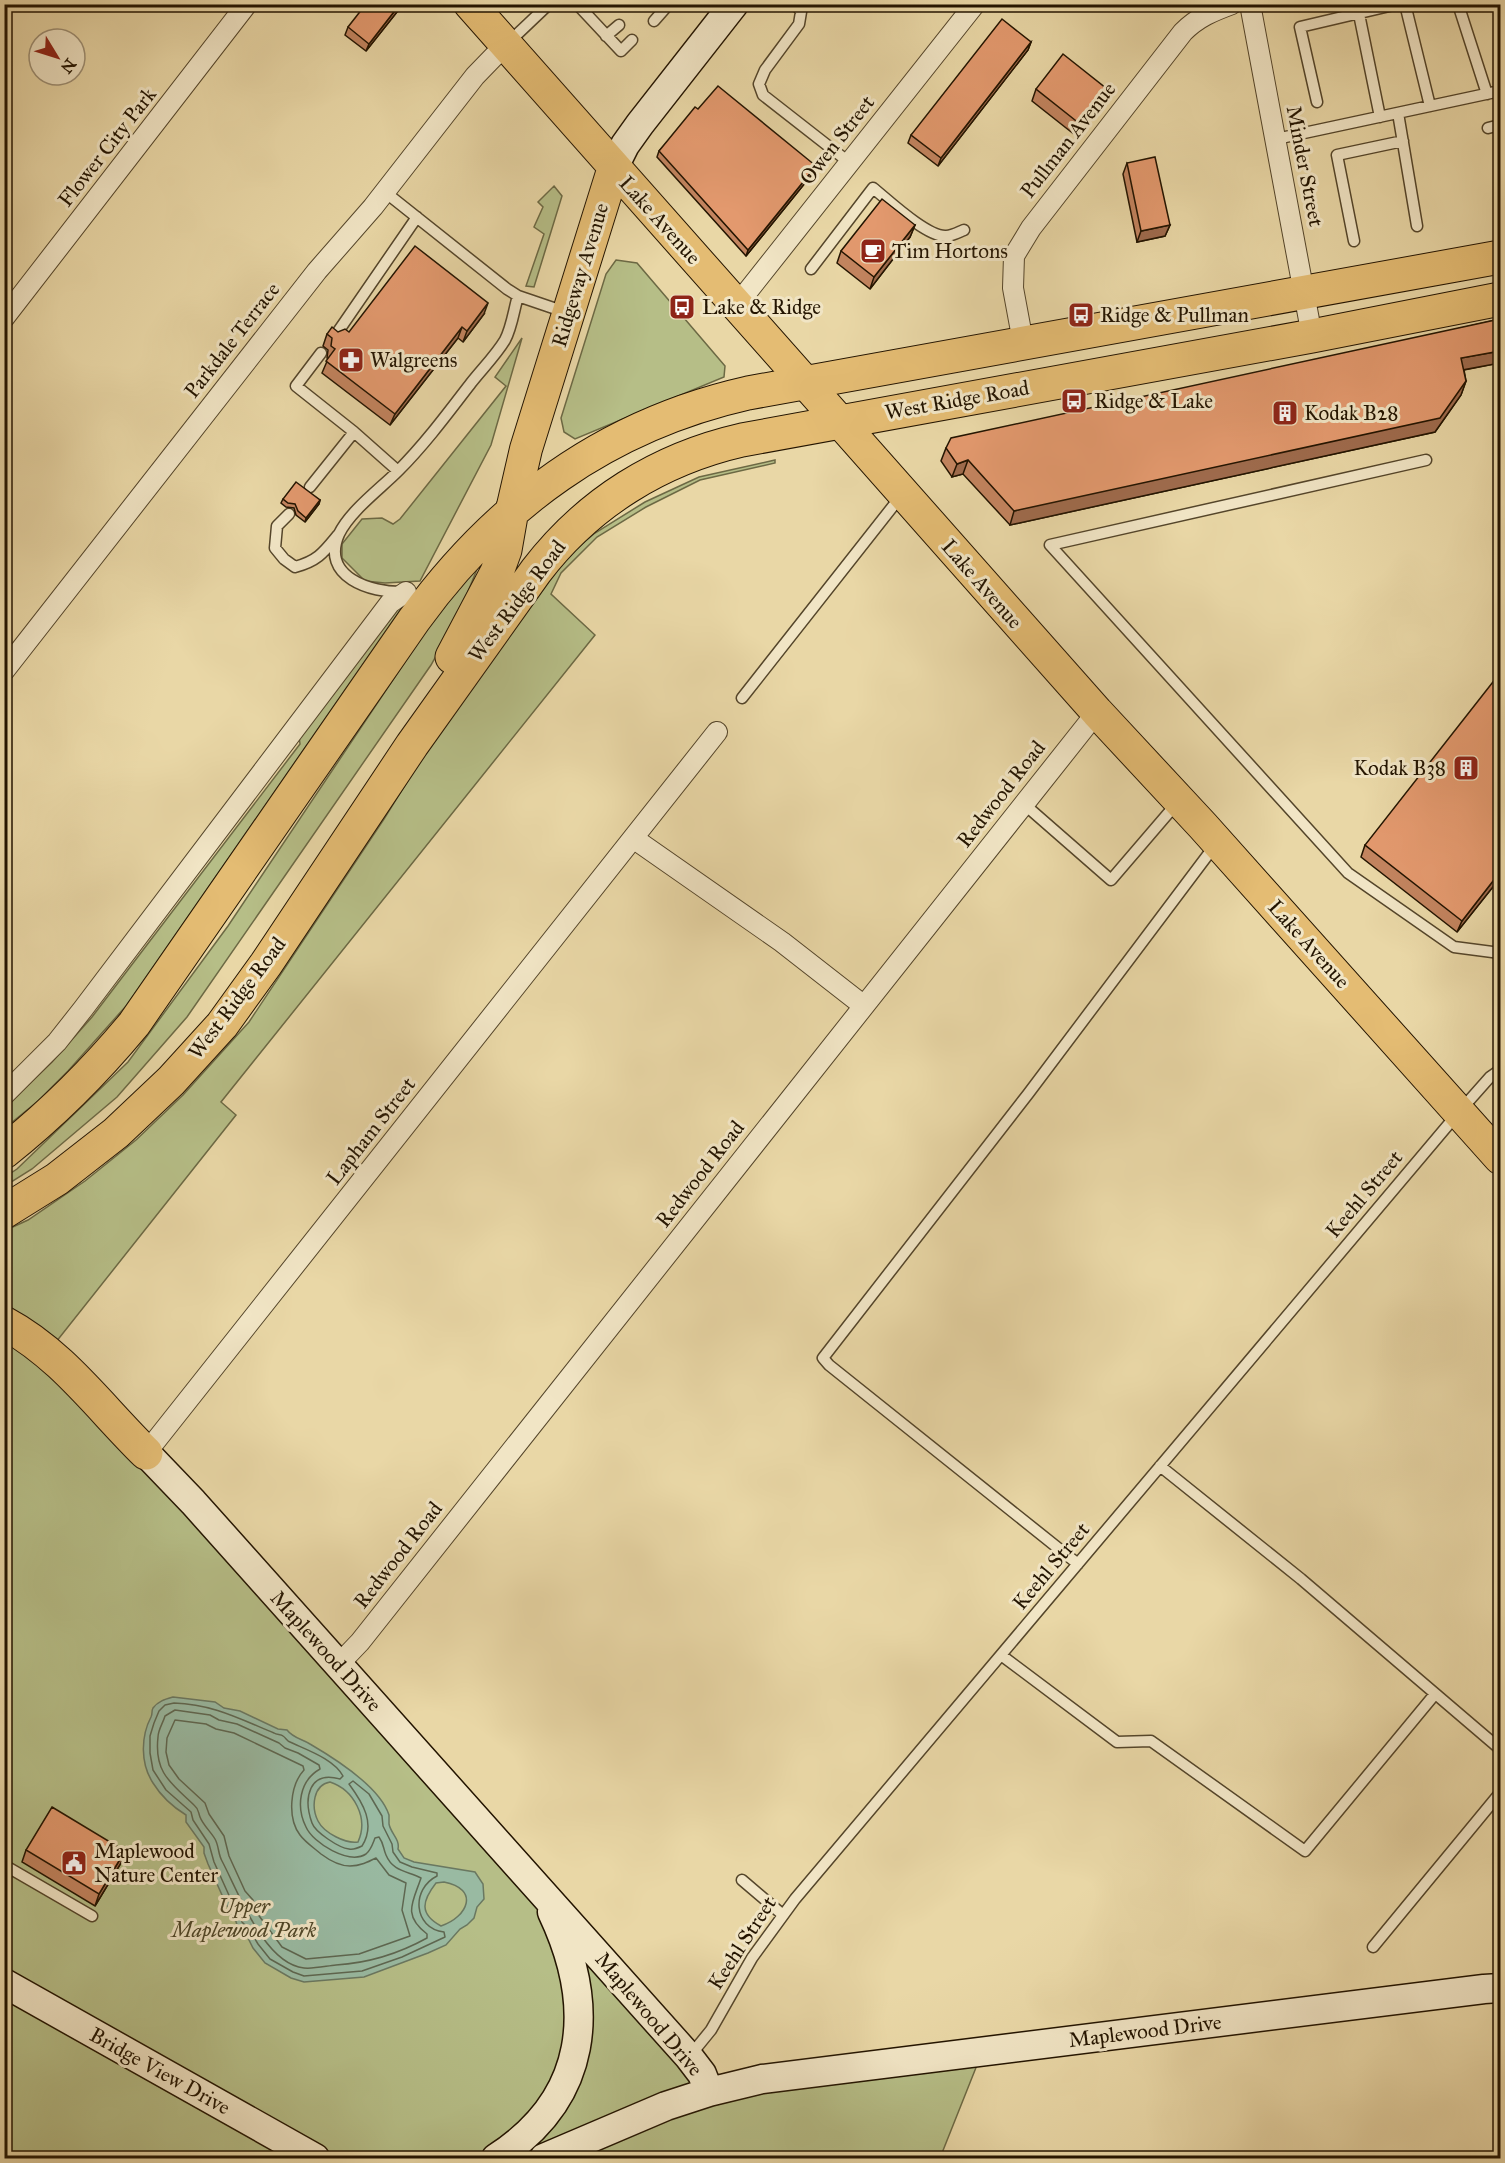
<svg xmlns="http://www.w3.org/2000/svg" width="1505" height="2163" font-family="'IM FELL Great Primer',serif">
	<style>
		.green { fill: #b6be87; stroke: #6c6944; stroke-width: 1.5 }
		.water { fill: #99baa2; stroke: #6a7861; stroke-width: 1.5; fill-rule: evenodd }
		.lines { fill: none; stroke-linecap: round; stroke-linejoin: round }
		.shore { stroke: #5e6751; stroke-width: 1.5 }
		.lane-casing { stroke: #54452a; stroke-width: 13 }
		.street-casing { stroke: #54452a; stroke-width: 22 }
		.secondary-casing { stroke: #231400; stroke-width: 31 }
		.primary-casing { stroke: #231400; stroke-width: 34 }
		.highway-casing { stroke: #231400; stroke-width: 35 }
		.lane { stroke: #f1e5c5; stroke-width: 10 }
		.street { stroke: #f1e5c5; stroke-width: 20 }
		.secondary { stroke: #f1e5c5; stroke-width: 28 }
		.primary { stroke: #e4bc73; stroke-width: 32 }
		.highway { stroke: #e4bc73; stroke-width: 33 }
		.wall { fill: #c3845f; stroke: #231400; stroke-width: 1.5 }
		.shaded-wall { fill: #9f6b4d; stroke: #231400; stroke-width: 1.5 }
		.building { fill: #e3996e; stroke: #231400; stroke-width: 1.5 }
		.labels { text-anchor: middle; stroke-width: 6; stroke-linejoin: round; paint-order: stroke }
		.street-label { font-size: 21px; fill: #231400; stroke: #f1e5c5 }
		.poi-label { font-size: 21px; fill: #231400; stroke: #f1e5c5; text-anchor: start }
		.park-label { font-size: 21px; font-style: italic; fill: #4f4728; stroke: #f1e5c5 }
	</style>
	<rect width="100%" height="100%" fill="#e9d7a6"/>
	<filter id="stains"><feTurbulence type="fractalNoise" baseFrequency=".00333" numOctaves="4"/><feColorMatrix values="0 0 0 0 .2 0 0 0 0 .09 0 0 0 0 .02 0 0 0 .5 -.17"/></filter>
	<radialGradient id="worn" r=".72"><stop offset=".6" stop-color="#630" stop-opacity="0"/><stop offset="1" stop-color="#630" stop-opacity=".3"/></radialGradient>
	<path class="green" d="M 554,186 L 562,196 L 534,287 L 526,286 L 544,234 L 534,227 L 543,207 L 538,202 Z
		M 616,260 L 637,263 L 725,366 L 724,377 L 575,439 L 564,432 L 561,418 L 606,274 Z
		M 522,338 L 491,445 L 420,581 L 385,583 L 365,581 L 342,558 L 342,544 L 362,519 L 382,518 L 393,524 L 400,519 L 506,386 L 495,377 Z
		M 775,460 L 775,463 L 700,480 L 646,507 L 597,537 L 561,573 L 551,594 L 595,635 L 221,1102 L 236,1115 L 56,1342 L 5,1308 L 4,1231 L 28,1220 L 85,1181 L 136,1140 L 183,1095 L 249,1022 L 384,819 L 438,732 L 564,559 L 595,533 L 645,502 L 699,477 Z
		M 482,557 L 458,616 L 431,665 L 187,1017 L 117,1097 L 32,1169 L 5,1186 L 5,1177 L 17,1169 L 128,1062 L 228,926 L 429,626 Z
		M 398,607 L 401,609 L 126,1006 L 68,1071 L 38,1101 L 5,1128 L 4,1108 L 52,1062 L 92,1017 L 300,744 L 299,736 Z
		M 4,1323 L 28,1337 L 709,2092 L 983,2050 L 940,2158 L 5,2158 Z"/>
	<path class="water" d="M 173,1697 L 215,1702 L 224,1708 L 240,1711 L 278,1729 L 287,1730 C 293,1738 302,1739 310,1744 C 334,1758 380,1787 389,1815 C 389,1815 389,1823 389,1824 C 391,1834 400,1839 398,1849 L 404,1858 L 414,1862 L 475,1872 L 483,1884 L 484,1899 L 477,1907 L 474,1918 L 467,1925 L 460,1929 L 446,1945 L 428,1953 L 364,1977 L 304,1982 L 291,1978 L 265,1963 L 253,1948 L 245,1932 L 237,1925 L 233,1911 L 227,1906 L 208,1864 L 204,1853 L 204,1847 L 186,1822 L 186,1815 C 173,1807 161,1796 153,1783 C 140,1763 141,1736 151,1717 C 153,1712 151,1712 153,1708 C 158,1701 166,1699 173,1697 ZM 330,1782 C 354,1790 369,1818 358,1842 C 346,1844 324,1833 318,1821 C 311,1807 313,1785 330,1782 ZM 444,1882 C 480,1889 468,1917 441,1926 C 419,1914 422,1901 436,1883 Z"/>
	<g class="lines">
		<path class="shore" d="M 174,1703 C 212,1704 240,1719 274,1733 C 277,1735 281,1734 283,1736 C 286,1738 287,1741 290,1742 C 307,1750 334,1759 343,1776 L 340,1779 C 309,1770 303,1798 312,1823 C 315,1832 339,1848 349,1849 C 354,1850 358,1848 362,1846 C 376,1824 363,1803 349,1784 L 353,1781 L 369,1794 L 382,1816 L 383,1826 L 392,1844 L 393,1852 L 400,1862 L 412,1867 L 437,1873 L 437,1876 C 411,1889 413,1928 444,1932 L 445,1937 L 402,1957 L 362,1971 L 304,1976 L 293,1972 L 270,1959 L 258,1944 L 249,1929 L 242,1922 L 238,1908 L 232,1902 L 214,1862 L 209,1844 L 193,1820 L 191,1812 L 166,1790 L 153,1770 L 150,1753 L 150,1736 L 154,1723 L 159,1711 L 165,1705 Z
			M 175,1710 L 210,1715 L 219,1720 L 237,1724 L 279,1743 L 285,1748 L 298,1753 L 319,1765 L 320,1769 C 299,1781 296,1807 306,1827 C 313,1843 349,1865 366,1854 C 371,1850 373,1843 375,1838 L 379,1837 C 384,1844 383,1848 386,1855 C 393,1872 408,1871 421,1878 C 413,1902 402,1915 427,1934 L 427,1938 C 400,1953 368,1963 336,1965 C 326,1966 314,1969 304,1968 C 264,1964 238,1891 222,1861 C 218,1854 219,1846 215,1839 C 211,1832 203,1825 200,1817 C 198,1812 199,1809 194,1805 C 171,1783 154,1773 158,1737 C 158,1730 163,1723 165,1716 Z
			M 175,1720 L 206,1724 L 216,1729 L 234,1733 L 303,1766 L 304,1770 C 290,1785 287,1818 300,1835 C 305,1842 314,1848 321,1854 C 329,1860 340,1866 350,1866 C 360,1866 368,1862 376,1858 L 389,1875 L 406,1883 L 402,1910 L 410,1936 L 359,1954 L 306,1959 L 282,1947 L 257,1913 L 253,1900 L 245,1891 L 229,1856 L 224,1836 L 209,1814 L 205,1803 L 179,1779 L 169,1765 L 166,1752 L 167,1738 Z"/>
		<g class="lane-casing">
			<path id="lane" d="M 577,4 L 621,51 L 632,40
				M 796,4 L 801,12 L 799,24 L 765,70 L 759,84 L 763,95 L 850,163
				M 1405,4 L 1430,106
				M 1458,4 L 1487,94
				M 640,5 L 640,4
				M 1359,14 L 1380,117
				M 654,21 L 669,4
				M 606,36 L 619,25
				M 508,43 L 549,4
				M 1317,102 L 1300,27 L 1398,4
				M 1398,113 L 1417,226
				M 1488,128 L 1500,125
				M 1276,139 L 1500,91
				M 385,192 L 507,289 L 518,296 L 565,312
				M 1354,241 L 1337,155 L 1403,141
				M 811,269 L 873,188 C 888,200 927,237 946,236 C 952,236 959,232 964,230
				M 335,336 L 417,217
				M 321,353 L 296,386 L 354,432 L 398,471
				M 1426,460 L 1050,545 L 1348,873 L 1454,947 L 1500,953
				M 310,487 L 354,432
				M 289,514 L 277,526 L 275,548 L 284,559 L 295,567 C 318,561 324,552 338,535
				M 403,592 C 371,593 320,577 339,534 C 350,511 380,489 398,471 C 425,444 448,413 471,383 C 482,369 496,355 505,340 C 512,327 514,309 518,296
				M 742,698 L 901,496
				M 1024,804 L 1111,880 L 1177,803
				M 1160,1466 L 1301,1579 L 1500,1749
				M 1078,1564 L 829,1365 L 823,1358 L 1028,1094 L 1216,844
				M 1001,1655 L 1117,1742 L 1151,1741 L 1305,1851 L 1435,1694
				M 4,1865 L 92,1916
				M 742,1880 L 783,1915
				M 1373,1947 L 1500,1793
				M 689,2057 L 711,2030 L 752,1958 L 795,1899 L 1459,1112 L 1490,1077 L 1500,1070"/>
		</g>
		<g class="street-casing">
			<path id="street" d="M 1250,4 L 1312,336
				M 736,306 L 975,4
				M 4,318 L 247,4
				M 1023,342 L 1013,288 L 1014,256 L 1031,228 L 1183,32 C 1198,17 1213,11 1232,4
				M 4,671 L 317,271 L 373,207 L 475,76 L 505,45
				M 633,838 L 782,942 L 864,1006
				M 4,1095 L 57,1042 L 83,1009 L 390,603 L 406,592
				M 146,1453 L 717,732
				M 338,1665 L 360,1642 L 1097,712"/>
		</g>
		<g class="secondary-casing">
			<path id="secondary" d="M 614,167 L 625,145 L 640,124 L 734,4
				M 146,1453 L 193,1502 L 689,2057 L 702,2074 L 709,2092
				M 4,1983 L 315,2158
				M 496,2158 C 589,2098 597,2007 552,1912
				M 544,2158 L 666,2106 L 709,2092 L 762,2079 L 1484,1989 L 1500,1988"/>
		</g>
		<g class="primary-casing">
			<path id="primary" d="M 470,4 L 1097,712 L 1203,826 L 1500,1158
				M 512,510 L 526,449 L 614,167"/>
		</g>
		<g class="highway-casing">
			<path id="highway" d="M 452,657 L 497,572 L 505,550 L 512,510
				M 4,1152 C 52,1114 95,1071 134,1024 L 414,620 C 498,504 606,425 748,393 L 1500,257
				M 4,1212 L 57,1179 L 116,1133 L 171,1081 L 222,1025 L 266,964 L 412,745 L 536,571 C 588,503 659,459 742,440 L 1312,336 L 1500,299
				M 4,1323 C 62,1354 100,1408 146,1453"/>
		</g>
		<use href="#lane" class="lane"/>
		<use href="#street" class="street"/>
		<use href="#secondary" class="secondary"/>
		<use href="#primary" class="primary"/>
		<use href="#highway" class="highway"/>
	</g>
	<path class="wall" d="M 397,12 L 366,51 L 345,35 L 348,27 Z
		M 1031,42 L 1028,50 L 938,166 L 908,143 L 911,135 Z
		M 1036,89 L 1102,100 L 1075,135 L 1032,101 Z
		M 698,109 L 814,172 L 746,256 L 657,157 L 659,151 Z
		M 1127,163 L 1170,225 L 1165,236 L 1137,242 L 1123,174 Z
		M 915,225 L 910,237 L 870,289 L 837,263 L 841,251 Z
		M 484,314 L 463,342 L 458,338 L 390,425 L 322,373 L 328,359 L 327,358 L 328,350 L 323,346 L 327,334 L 338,332 L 349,332 Z
		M 1500,319 L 1500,363 L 1464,370 L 1466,381 L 1461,395 L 1435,432 L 1010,525 L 963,474 L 952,477 L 941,461 L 946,448 Z
		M 283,499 L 320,500 L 319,504 L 305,522 L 296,515 L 294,508 L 286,507 L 281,503 Z
		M 1365,845 L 1500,878 L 1457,932 L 1361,857 Z
		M 26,1850 L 125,1851 L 121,1863 L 95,1906 L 22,1862 Z"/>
	<path class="shaded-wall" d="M 400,4 L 397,12 L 366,51 L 369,44 Z
		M 1031,42 L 1028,50 L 938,166 L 941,158 Z
		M 1107,89 L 1102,100 L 1075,135 L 1080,124 Z
		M 816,166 L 814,172 L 746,256 L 748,250 Z
		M 915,225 L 910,237 L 870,289 L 874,277 Z
		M 1170,225 L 1165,236 L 1137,242 L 1141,231 Z
		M 488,303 L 484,314 L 463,342 L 467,331 Z
		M 462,327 L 458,338 L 390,425 L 395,414 Z
		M 1500,351 L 1500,363 L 1457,371 L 1461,358 Z
		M 1466,381 L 1461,395 L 1435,432 L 1010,525 L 1014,511 Z
		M 968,460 L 963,474 L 952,477 L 957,464 Z
		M 320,500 L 319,504 L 305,522 L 306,518 Z
		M 1500,872 L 1500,878 L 1457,932 L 1462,921 Z
		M 125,1851 L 121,1863 L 95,1906 L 99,1894 Z"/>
	<path class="building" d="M 366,4 L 400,4 L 369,44 L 348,27 Z
		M 1002,19 L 1031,42 L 941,158 L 911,135 Z
		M 1063,54 L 1107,89 L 1080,124 L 1036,89 Z
		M 718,86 L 816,166 L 748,250 L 659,151 L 695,107 L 698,109 Z
		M 1155,157 L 1170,225 L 1141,231 L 1127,163 Z
		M 882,199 L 915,225 L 874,277 L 841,251 Z
		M 415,246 L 488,303 L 467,331 L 462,327 L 395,414 L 326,361 L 335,349 L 331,346 L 332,338 L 327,334 L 332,327 L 338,332 L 345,329 L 349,332 Z
		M 1500,319 L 1500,351 L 1461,358 L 1466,381 L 1440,418 L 1014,511 L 968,460 L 957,464 L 946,448 L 951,438 Z
		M 296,482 L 320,500 L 306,518 L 298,511 L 295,504 L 288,503 L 283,499 Z
		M 1500,673 L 1500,872 L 1462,921 L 1365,845 Z
		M 52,1807 L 125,1851 L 99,1894 L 26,1850 Z"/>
	<defs>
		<g id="cafe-square" transform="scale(1.35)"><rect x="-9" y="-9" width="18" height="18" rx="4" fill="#8f2418" stroke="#f1e5c5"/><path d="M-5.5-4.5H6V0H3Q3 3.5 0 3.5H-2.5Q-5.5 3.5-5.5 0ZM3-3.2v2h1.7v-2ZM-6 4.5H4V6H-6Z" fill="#fff"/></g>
		<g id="bus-square" transform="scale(1.35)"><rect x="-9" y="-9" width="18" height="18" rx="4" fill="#8f2418" stroke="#f1e5c5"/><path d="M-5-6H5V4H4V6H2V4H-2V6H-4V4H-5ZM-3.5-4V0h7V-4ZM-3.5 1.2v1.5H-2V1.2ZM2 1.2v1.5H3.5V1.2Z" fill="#fff"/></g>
		<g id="pharmacy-square" transform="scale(1.35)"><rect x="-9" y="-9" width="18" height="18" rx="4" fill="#8f2418" stroke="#f1e5c5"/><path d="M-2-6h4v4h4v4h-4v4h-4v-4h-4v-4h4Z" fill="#fff"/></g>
		<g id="building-square" transform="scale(1.35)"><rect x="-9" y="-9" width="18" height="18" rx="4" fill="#8f2418" stroke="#f1e5c5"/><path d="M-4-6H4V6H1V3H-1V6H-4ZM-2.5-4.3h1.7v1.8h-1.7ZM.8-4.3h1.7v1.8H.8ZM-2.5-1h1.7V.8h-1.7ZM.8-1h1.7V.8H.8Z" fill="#fff"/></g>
		<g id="civic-square" transform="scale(1.35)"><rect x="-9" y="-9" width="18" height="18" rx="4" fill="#8f2418" stroke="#f1e5c5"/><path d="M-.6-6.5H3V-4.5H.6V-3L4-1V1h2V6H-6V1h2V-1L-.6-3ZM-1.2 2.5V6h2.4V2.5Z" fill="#fff"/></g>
	</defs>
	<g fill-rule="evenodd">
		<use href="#cafe-square" x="873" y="251"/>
		<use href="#bus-square" x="682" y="307"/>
		<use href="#bus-square" x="1081" y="315"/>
		<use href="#pharmacy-square" x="351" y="360"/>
		<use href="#bus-square" x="1074" y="401"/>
		<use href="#building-square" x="1285" y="413"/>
		<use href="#building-square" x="1466" y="768"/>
		<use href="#civic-square" x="74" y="1863"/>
	</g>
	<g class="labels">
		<g class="street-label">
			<text transform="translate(837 140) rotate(-52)" y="7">Owen Street</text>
			<text transform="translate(1068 140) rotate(-52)" y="7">Pullman Avenue</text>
			<text transform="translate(107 147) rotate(-52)" y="7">Flower City Park</text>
			<text transform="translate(1305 166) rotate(79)" y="7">Minder Street</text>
			<text transform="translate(660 220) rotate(48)" y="7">Lake Avenue</text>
			<text transform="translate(580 275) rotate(-73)" y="7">Ridgeway Avenue</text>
			<text transform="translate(232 340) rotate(-52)" y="7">Parkdale Terrace</text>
			<text transform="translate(957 400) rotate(-10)" y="7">West Ridge Road</text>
			<text transform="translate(982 584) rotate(49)" y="7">Lake Avenue</text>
			<text transform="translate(517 601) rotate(-53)" y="7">West Ridge Road</text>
			<text transform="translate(1001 794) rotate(-52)" y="7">Redwood Road</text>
			<text transform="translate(1309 944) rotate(48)" y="7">Lake Avenue</text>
			<text transform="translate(237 998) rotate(-53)" y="7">West Ridge Road</text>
			<text transform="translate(371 1131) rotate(-52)" y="7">Lapham Street</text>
			<text transform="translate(700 1174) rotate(-52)" y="7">Redwood Road</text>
			<text transform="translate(1364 1194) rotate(-50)" y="7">Keehl Street</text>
			<text transform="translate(398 1555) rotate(-52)" y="7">Redwood Road</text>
			<text transform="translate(1051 1566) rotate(-50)" y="7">Keehl Street</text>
			<text transform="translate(326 1651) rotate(48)" y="7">Maplewood Drive</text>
			<text transform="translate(742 1943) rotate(-57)" y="7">Keehl Street</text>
			<text transform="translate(649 2014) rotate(50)" y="7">Maplewood Drive</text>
			<text transform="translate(1145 2031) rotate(-7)" y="7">Maplewood Drive</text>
			<text transform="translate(160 2071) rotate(29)" y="7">Bridge View Drive</text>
		</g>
		<g class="poi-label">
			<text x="892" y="258">Tim Hortons</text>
			<text x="702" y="314">Lake &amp; Ridge</text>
			<text x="1100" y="322">Ridge &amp; Pullman</text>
			<text x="370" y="367">Walgreens</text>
			<text x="1094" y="408">Ridge &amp; Lake</text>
			<text x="1304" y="420">Kodak B28</text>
			<text x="1446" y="775" text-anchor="end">Kodak B38</text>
			<text x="94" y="1858">Maplewood<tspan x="94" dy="24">Nature Center</tspan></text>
		</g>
		<g class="park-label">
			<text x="244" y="1913">Upper<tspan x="244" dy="24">Maplewood Park</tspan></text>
		</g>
	</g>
	<rect width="1505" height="2163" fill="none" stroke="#e9d7a6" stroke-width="24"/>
	<rect x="6" y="6" width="1493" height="2151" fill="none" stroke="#231400" stroke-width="3"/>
	<rect x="12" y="12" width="1481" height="2139" fill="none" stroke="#231400" stroke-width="1.5"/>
	<g transform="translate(57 57) rotate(128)"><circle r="28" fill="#f1e5c5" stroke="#9f9176" stroke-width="1.5"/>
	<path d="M0-4.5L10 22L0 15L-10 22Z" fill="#8f2418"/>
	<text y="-9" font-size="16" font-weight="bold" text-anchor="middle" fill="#231400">N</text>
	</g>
	<rect width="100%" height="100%" filter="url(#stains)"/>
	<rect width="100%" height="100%" fill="url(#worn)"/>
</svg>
